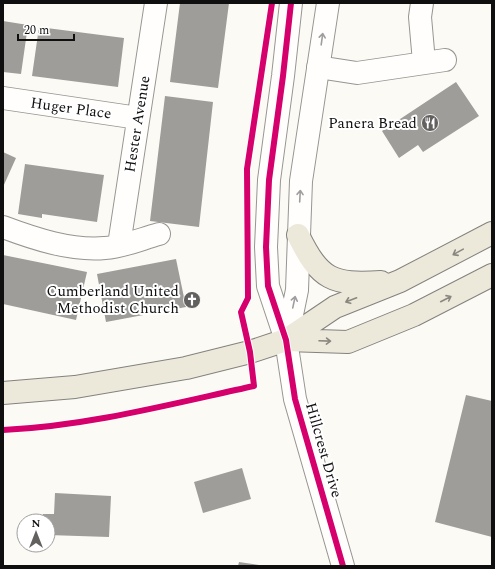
<svg xmlns="http://www.w3.org/2000/svg" width="495" height="569" font-family="Spectral,serif">
	<style>
		.building { fill: #9f9d99 }
		.lines { fill: none; stroke-linecap: round; stroke-linejoin: round }
		.minor-casing { stroke: #969592; stroke-width: 24 }
		.major-casing { stroke: #83827f; stroke-width: 24 }
		.minor { stroke: #fffefd; stroke-width: 22 }
		.major { stroke: #ece9da; stroke-width: 22 }
		.cycleway-casing { stroke: #fff; stroke-width: 8 }
		.cycleway { stroke: #d6006c; stroke-width: 6 }
		.oneway { stroke: #9f9e9e }
		.oneway2 { stroke: #89877f }
		.labels { text-anchor: middle; stroke-width: 4; stroke-linejoin: round; paint-order: stroke }
		.street-label { font-size: 15px; fill: #0f0f0f; stroke: #fff }
		.poi-label { font-size: 15px; fill: #0f0f0f; stroke: #fff; text-anchor: end }
	</style>
	<rect width="100%" height="100%" fill="#fcfaf4"/>
	<path class="building" d="M 180,3 L 229,3 L 218,88 L 170,82 Z
		M 3,21 L 28,25 L 21,74 L 3,72 Z
		M 39,27 L 124,38 L 118,87 L 32,76 Z
		M 456,82 L 479,116 L 423,152 L 418,145 L 399,158 L 382,131 Z
		M 165,96 L 213,102 L 199,227 L 150,221 Z
		M 3,152 L 16,158 L 3,187 Z
		M 25,164 L 104,175 L 97,222 L 42,214 L 42,218 L 18,214 Z
		M 3,255 L 87,272 L 76,320 L 3,304 Z
		M 176,259 L 186,307 L 106,322 L 97,274 Z
		M 466,395 L 492,401 L 492,537 L 435,522 Z
		M 242,468 L 251,499 L 203,513 L 194,482 Z
		M 55,493 L 111,496 L 109,537 L 48,535 L 48,521 L 42,521 L 43,514 L 54,514 Z
		M 239,562 L 259,565 L 259,566 L 238,566 Z"/>
	<g class="lines">
		<g class="minor-casing">
			<path id="minor" d="M 291,3 L 283,76 L 269,180 L 266,247 L 268,286 L 286,340 L 295,399 L 343,566
				M 422,3 L 420,17 L 424,62
				M 318,67 L 357,73 L 445,60
				M 3,98 L 138,118
				M 3,227 C 35,239 71,251 105,248 C 123,247 141,239 159,234
				M 119,245 L 156,3
				M 287,339 L 297,290 L 301,181 L 328,3"/>
		</g>
		<g class="major-casing">
			<path id="major" d="M 298,235 C 320,280 332,285 381,282
				M 286,340 L 348,342 L 414,315 L 492,275
				M 3,393 L 75,387 L 186,368 L 250,352 L 286,340 L 335,307 L 400,281 L 492,233"/>
		</g>
		<use href="#minor" class="minor"/>
		<use href="#major" class="major"/>
		<g class="cycleway-casing">
			<path id="cycleway" d="M 291,3 L 283,76 L 269,180 L 266,247 L 268,286 L 286,340 L 295,399 L 343,566
				M 3,430 C 88,426 171,404 254,386 L 250,352 L 241,312 L 248,298 L 247,169 L 272,3"/>
		</g>
		<use href="#cycleway" class="cycleway"/>
	</g>
	<defs><path id="oneway-shaft" d="M-6 0H5M1.5-3L5.5 0L1.5 3" fill="none" stroke-width="1.6" stroke-linecap="round" stroke-linejoin="round"/></defs>
	<g class="oneway">
		<use href="#oneway-shaft" transform="translate(322 39) rotate(-82)"/>
		<use href="#oneway-shaft" transform="translate(300 196) rotate(-87)"/>
		<use href="#oneway-shaft" transform="translate(294 302) rotate(-78)"/>
	</g>
	<g class="oneway2">
		<use href="#oneway-shaft" transform="translate(458 252) rotate(151)"/>
		<use href="#oneway-shaft" transform="translate(446 299) rotate(-27)"/>
		<use href="#oneway-shaft" transform="translate(351 300) rotate(159)"/>
		<use href="#oneway-shaft" transform="translate(325 341) rotate(2)"/>
	</g>
	<defs>
		<g id="restaurant-disc" transform="scale(0.9)"><circle r="9.5" fill="#62615f" stroke="#fff"/><path d="M-5-6h1v4h1v-4h1v4h1v-4h1v5L-1.5 .5V6h-2V.5L-5-1ZM5-6V6H3V1.5H1.5Q1.5-4 5-6Z" fill="#fff"/></g>
		<g id="church-disc" transform="scale(0.9)"><circle r="9.5" fill="#62615f" stroke="#fff"/><path d="M-1.2-6h2.4v3.5h3.3v2.4h-3.3V6h-2.4V-.1h-3.3v-2.4h3.3Z" fill="#fff"/></g>
	</defs>
	<g fill-rule="evenodd">
		<use href="#restaurant-disc" x="430" y="123"/>
		<use href="#church-disc" x="192" y="300"/>
	</g>
	<g class="labels">
		<g class="street-label">
			<text transform="translate(71 108) rotate(8)" y="5">Huger Place</text>
			<text transform="translate(137 124) rotate(-81)" y="5">Hester Avenue</text>
			<text transform="translate(324 450) rotate(74)" y="5">Hillcrest Drive</text>
		</g>
		<g class="poi-label">
			<text x="417" y="128">Panera Bread</text>
			<text x="179" y="296">Cumberland United<tspan x="179" dy="17">Methodist Church</tspan></text>
		</g>
	</g>
	<rect width="495" height="569" fill="none" stroke="#0f0f0f" stroke-width="8"/>
	<g transform="translate(36 533)"><circle r="19" fill="#ffffff" stroke="#9f9f9f"/>
	<path d="M0-3L7 15L0 10L-7 15Z" fill="#62615f"/>
	<text y="-6" font-size="11" font-weight="bold" text-anchor="middle" fill="#0f0f0f">N</text>
	</g>
	<path d="M18 34v6h56v-6" fill="none" stroke="#0f0f0f" stroke-width="2"/>
	<text x="24" y="34" font-size="12" fill="#0f0f0f" stroke="#ffffff" stroke-width="3" paint-order="stroke">20 m</text>
</svg>
